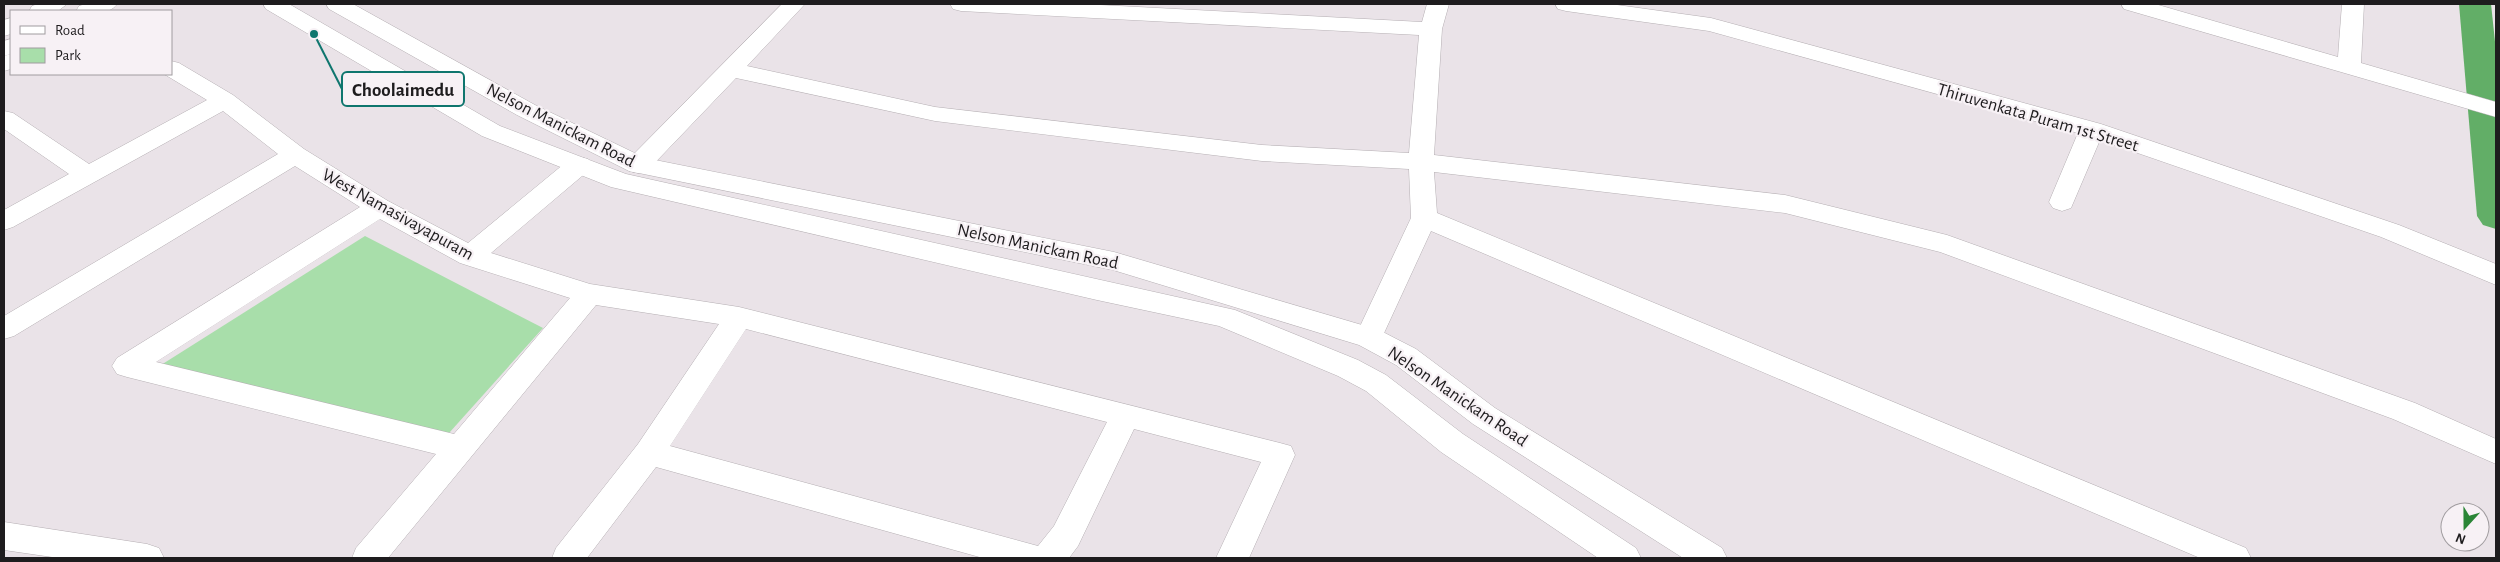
<svg xmlns="http://www.w3.org/2000/svg" width="2500" height="562" font-family="'Alegreya Sans',sans-serif">
	<style>
		.green { fill: #a8deaa }
		.lines { fill: none; stroke-linecap: round; stroke-linejoin: round }
		.canal { fill: #62ae67; fill-rule: evenodd }
		.street-casing { stroke: #b5afb3; stroke-width: 1 }
		.secondary-casing { stroke: #b5afb3; stroke-width: 1 }
		.street { fill: #fff; fill-rule: evenodd }
		.secondary { fill: #fff; fill-rule: evenodd }
		.labels { text-anchor: middle; stroke-width: 4.5; stroke-linejoin: round; paint-order: stroke }
		.street-label { font-size: 18px; fill: #1e1c1e; stroke: #f7f1f5 }
		.leader { fill: none; stroke: #0f766e; stroke-width: 2 }
		.callout-dot { fill: #0f766e; stroke: #f7f1f5; stroke-width: 2 }
		.callout { fill: #f7f1f5; stroke: #0f766e; stroke-width: 2 }
		.callout-label { font-size: 19px; text-anchor: middle; font-weight: bold; fill: #1e1c1e }
	</style>
	<rect width="100%" height="100%" fill="#eae3e8"/>
	<path class="green" d="M 365,236 L 543,328 L 441,442 L 161,365 Z"/>
	<g class="lines">
		<path class="canal" d="M 2459,4 L 2491,4 L 2496,51 L 2496,229 L 2483,225 L 2477,216 Z"/>
		<g class="street-casing">
			<path id="street" d="M 38,4 L 67,4 L 58,11 L 29,11 L 32,6 Z
				M 782,4 L 805,4 L 747,66 L 935,107 L 1262,145 L 1409,153 L 1419,35 L 961,11 L 953,9 L 950,4 L 1081,4 L 1422,22 L 1427,4 L 1449,4 L 1442,29 L 1434,155 L 1785,195 L 1947,235 L 2415,403 L 2496,439 L 2496,464 L 2393,419 L 1940,252 L 1785,213 L 1434,172 L 1437,213 L 2246,548 L 2251,558 L 2200,558 L 1431,231 L 1379,344 L 1369,348 L 1359,344 L 1355,337 L 1411,218 L 1409,169 L 1262,161 L 935,121 L 736,78 L 647,171 L 638,173 L 629,171 L 625,165 L 629,159 Z
				M 1555,4 L 1610,4 L 1711,18 L 2101,124 L 2399,225 L 2496,264 L 2496,285 L 2381,237 L 2100,140 L 2071,208 L 2062,211 L 2053,208 L 2049,202 L 2078,133 L 1709,31 L 1566,11 L 1558,9 Z
				M 2121,4 L 2155,4 L 2338,57 L 2342,4 L 2364,4 L 2361,63 L 2496,102 L 2496,117 L 2124,9 Z
				M 11,18 L 11,34 L 4,36 L 4,20 Z
				M 11,54 L 11,69 L 4,71 L 4,56 Z
				M 171,61 L 179,63 L 233,95 L 304,149 L 388,201 L 468,243 L 570,159 L 579,157 L 588,159 L 592,165 L 588,171 L 491,253 L 590,284 L 739,307 L 1280,443 L 1291,446 L 1295,455 L 1249,558 L 1216,558 L 1261,462 L 1134,429 L 1078,546 L 1069,558 L 983,558 L 656,467 L 587,558 L 552,558 L 556,548 L 638,444 L 719,324 L 596,305 L 388,558 L 352,558 L 356,548 L 436,454 L 127,377 L 117,374 L 112,366 L 117,358 L 360,207 L 295,166 L 14,336 L 4,339 L 4,316 L 278,154 L 223,111 L 13,227 L 4,230 L 4,210 L 69,174 L 4,129 L 4,111 L 13,113 L 89,164 L 207,100 L 164,74 L 171,74 ZM 380,219 L 460,263 L 570,298 L 454,434 L 156,362 ZM 746,329 L 1107,422 L 1054,526 L 1038,546 L 670,446 Z
				M 4,522 L 147,544 L 159,548 L 164,558 L 59,558 L 4,550 Z"/>
		</g>
		<g class="secondary-casing">
			<path id="secondary" d="M 86,4 L 117,4 C 109,16 89,11 76,11 L 79,6 Z
				M 263,4 L 289,4 L 500,126 L 626,174 L 1235,310 L 1358,360 L 1386,375 L 1463,434 L 1636,548 L 1641,558 L 1598,558 L 1441,452 L 1366,391 L 1338,376 L 1219,326 L 1097,300 L 611,187 L 482,136 L 266,9 Z
				M 326,4 L 353,4 L 535,105 L 645,158 L 1114,252 L 1379,330 L 1416,349 L 1495,408 L 1722,548 L 1727,558 L 1683,558 L 1473,424 L 1396,365 L 1359,345 L 1113,270 L 629,171 L 517,115 L 329,9 Z
				M 11,39 L 11,54 L 4,56 L 4,41 Z"/>
		</g>
		<use href="#street" class="street"/>
		<use href="#secondary" class="secondary"/>
	</g>
	<g class="labels">
		<g class="street-label">
			<text transform="translate(2038 117) rotate(16)" y="6">Thiruvenkata Puram 1st Street</text>
			<text transform="translate(561 125) rotate(27)" y="6">Nelson Manickam Road</text>
			<text transform="translate(398 214) rotate(29)" y="6">West Namasivayapuram</text>
			<text transform="translate(1038 246) rotate(12)" y="6">Nelson Manickam Road</text>
			<text transform="translate(1458 396) rotate(34)" y="6">Nelson Manickam Road</text>
		</g>
	</g>
	<path class="leader" d="M314 34L342 89"/>
	<circle class="callout-dot" cx="314" cy="34" r="5"/>
	<rect class="callout" x="342" y="72" width="122" height="34" rx="5"/>
	<g class="callout-label">
		<text x="403" y="96">Choolaimedu</text>
	</g>
	<rect width="2500" height="562" fill="none" stroke="#1e1c1e" stroke-width="10"/>
	<rect x="10" y="10" width="162" height="65" fill="#f7f1f5" stroke="#a09c9f"/>
	<rect x="20" y="26" width="25" height="8" fill="#ffffff" stroke="#a09c9f"/>
	<text x="55" y="35" font-size="15" fill="#1e1c1e">Road</text>
	<rect x="20" y="48" width="25" height="15" fill="#a8deaa" stroke="#a09c9f"/>
	<text x="55" y="60" font-size="15" fill="#1e1c1e">Park</text>
	<g transform="translate(2465 527) rotate(201)"><circle r="24" fill="#f7f1f5" stroke="#a09c9f"/>
	<path d="M0-4L9 19L0 12L-9 19Z" fill="#2a8536"/>
	<text y="-8" font-size="14" font-weight="bold" text-anchor="middle" fill="#1e1c1e">N</text>
	</g>
</svg>
